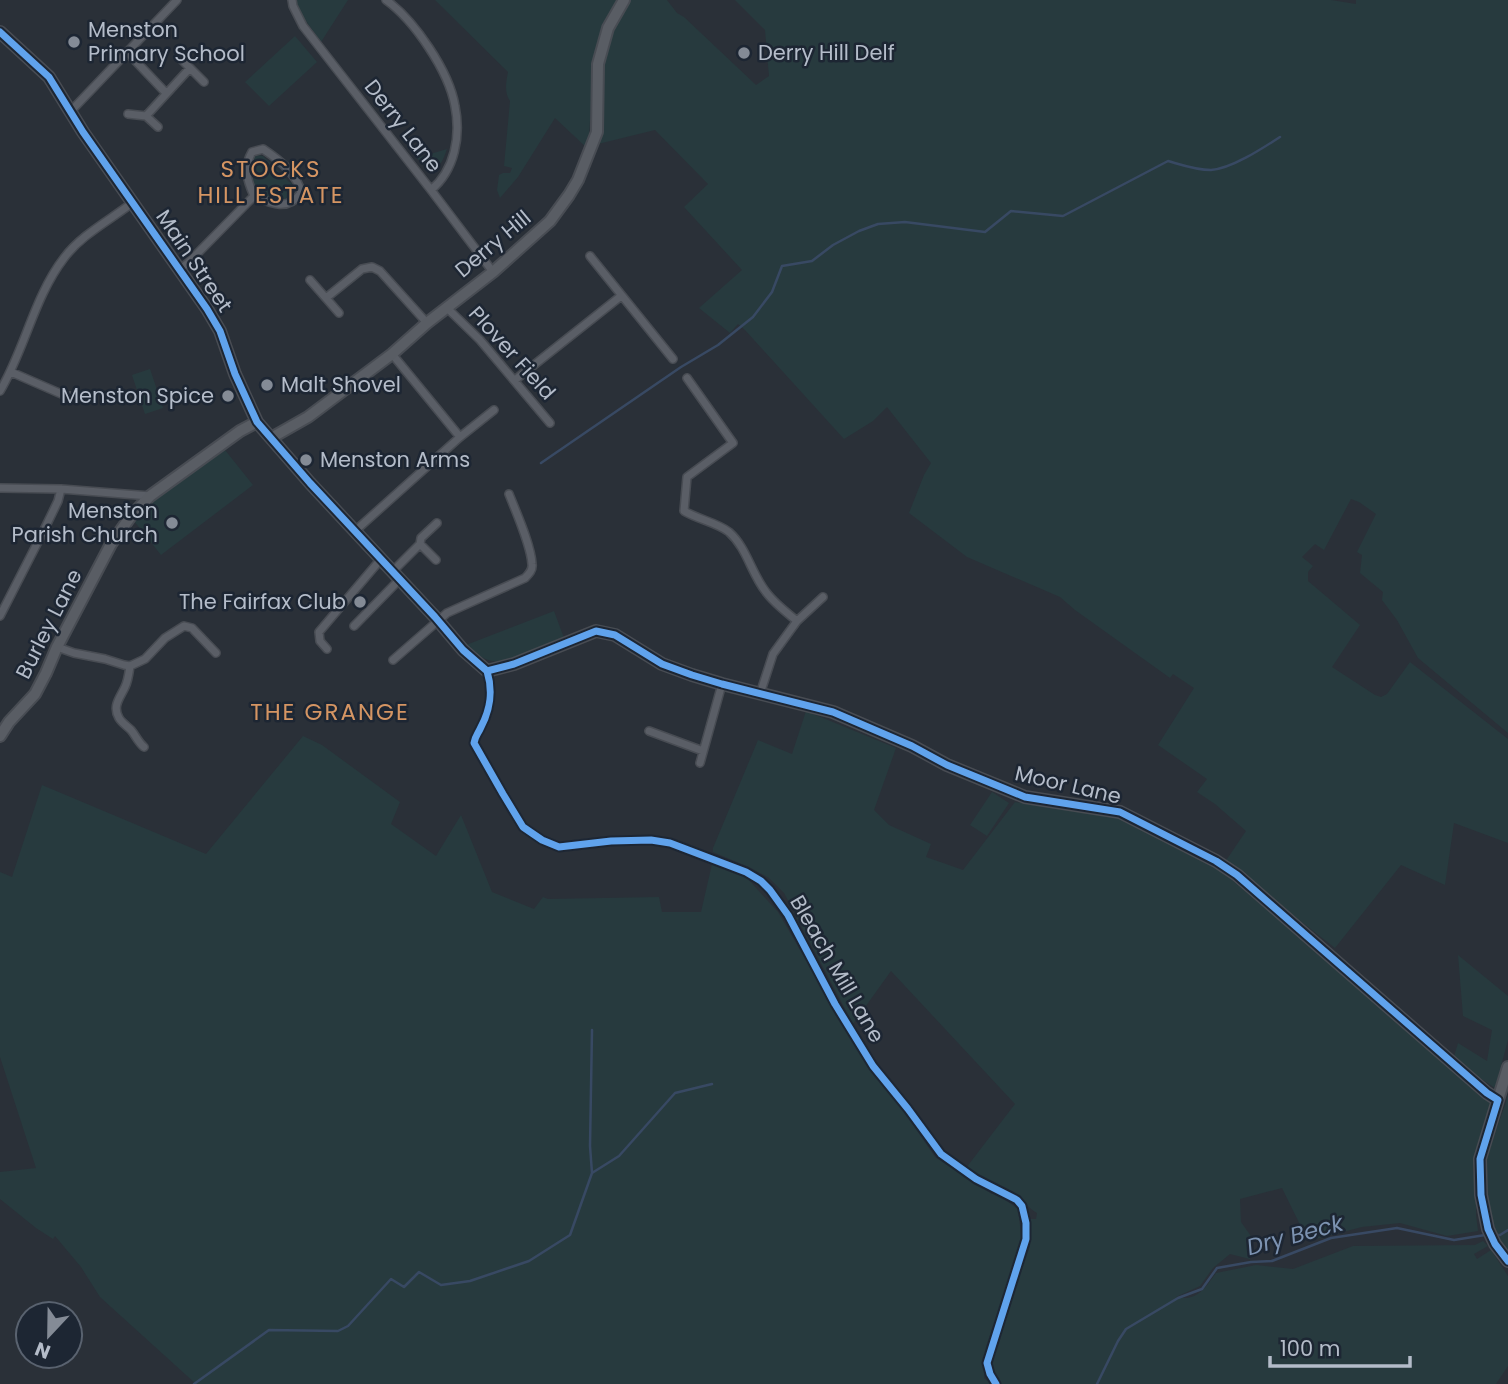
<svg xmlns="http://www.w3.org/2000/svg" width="1508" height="1384" font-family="Poppins,sans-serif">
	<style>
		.green { fill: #273a3e }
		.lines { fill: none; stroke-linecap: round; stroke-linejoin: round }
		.stream { stroke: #384963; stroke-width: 2.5 }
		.street-casing { stroke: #484c53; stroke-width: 10 }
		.secondary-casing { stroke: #484c53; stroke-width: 14 }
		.street { stroke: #5a5e66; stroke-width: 7 }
		.secondary { stroke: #595d64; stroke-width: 10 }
		.cycleway-casing { stroke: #1d2633; stroke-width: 11 }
		.cycleway { stroke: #60a3ed; stroke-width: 7 }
		.poi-dot { fill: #848b96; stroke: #1d2633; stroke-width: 2.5 }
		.labels { text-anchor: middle; stroke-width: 5; stroke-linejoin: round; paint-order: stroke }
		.poi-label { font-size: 21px; fill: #b4bcc9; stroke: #1d2633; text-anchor: start }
		.street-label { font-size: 21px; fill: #b4bcc9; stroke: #1d2633 }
		.neighbourhood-label { font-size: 23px; letter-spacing: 2px; fill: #d59563; stroke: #1d2633 }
		.water-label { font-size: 23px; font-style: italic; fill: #7c92b1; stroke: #1d2633 }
	</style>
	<rect width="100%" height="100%" fill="#2a3038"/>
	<path class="green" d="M 295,0 L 348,0 L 321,42 L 301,14 Z
		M 435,0 L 617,0 L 595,52 L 588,149 L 555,118 L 518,177 L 500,198 L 497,190 L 499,175 L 503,173 L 510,173 L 512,168 L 504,166 L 510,101 C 504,92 506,82 508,72 Z
		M 630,0 L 667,0 L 677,13 L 684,17 L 756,85 L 769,76 L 765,30 L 735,0 L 1331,0 L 1356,4 L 1356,0 L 1508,0 L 1508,733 L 1418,658 L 1397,620 L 1382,600 L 1383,592 L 1360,573 L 1362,555 L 1357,552 L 1376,514 L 1359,502 L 1351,499 L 1324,550 L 1315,544 L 1302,557 L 1313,566 L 1308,572 L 1308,581 L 1360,625 L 1332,667 L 1375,695 L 1381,697 L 1387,694 L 1410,662 L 1508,739 L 1508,843 L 1454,823 L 1445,885 L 1401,865 L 1335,948 L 1225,862 L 1246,831 L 1215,804 L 1197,792 L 1207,779 L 1158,745 L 1194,688 L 1173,674 L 1170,678 L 1075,610 L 1060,597 L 967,557 L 909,513 L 924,475 L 931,463 L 887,407 L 873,421 L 844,439 L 745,330 L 738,324 L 730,333 L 699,308 L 742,270 L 684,207 L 708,184 L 655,130 L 598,144 L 604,130 L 598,64 L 613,26 Z
		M 295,36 L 317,62 L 269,106 L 245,82 Z
		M 447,149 C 443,160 440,171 426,168 L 417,158 Z
		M 257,155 L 263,156 L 288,181 C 319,198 239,222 252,159 Z
		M 150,369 L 163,408 L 145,414 L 132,375 Z
		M 225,450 L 253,485 L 161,555 L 134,521 L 150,504 Z
		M 554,611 L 564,638 L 505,661 C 488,664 478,656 466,645 Z
		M 806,711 L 896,748 L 874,810 L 889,825 L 931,844 L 926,857 L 963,870 L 1015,802 L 1125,816 L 1219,869 L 1490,1099 L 1491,1109 L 1478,1160 L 1473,1165 L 1473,1173 L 1477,1177 L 1476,1215 L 1478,1231 L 1447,1236 L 1400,1223 L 1362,1227 L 1308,1241 L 1282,1188 L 1240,1199 L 1241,1222 L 1253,1239 L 1250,1259 L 1230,1254 L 1213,1268 L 1200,1286 L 1176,1297 C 1197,1302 1205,1288 1216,1273 L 1256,1265 L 1293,1269 L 1353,1246 L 1475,1245 L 1483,1241 L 1488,1246 L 1474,1254 L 1477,1259 L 1491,1250 L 1508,1276 L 1508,1366 L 1496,1384 L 1000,1384 C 994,1378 991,1371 990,1362 L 1030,1246 L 1030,1229 L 1027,1219 L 1036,1219 L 1037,1213 C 1025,1206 1022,1197 1012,1191 C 997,1183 981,1177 966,1168 L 1015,1104 L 891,971 L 853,1024 L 784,893 L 769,878 L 751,868 L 713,852 L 713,848 L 758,740 L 792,754 Z
		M 303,736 L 322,745 L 400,802 L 391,824 L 436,856 L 461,815 L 492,892 L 534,909 L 543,897 L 548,899 L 659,897 L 662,912 L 701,912 L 712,864 L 736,872 L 747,878 L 778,912 L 869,1069 L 901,1107 L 935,1157 L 992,1194 L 997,1194 L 1018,1209 L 1022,1242 L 986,1347 L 984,1378 L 991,1384 L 196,1384 L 100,1297 L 81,1267 L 55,1236 L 53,1239 L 36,1228 L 0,1199 L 0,1172 L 36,1168 L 0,1057 L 0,872 L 12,877 L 42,785 L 206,854 Z
		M 992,792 L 1009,803 L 987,836 L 970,825 Z
		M 1458,955 L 1508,996 L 1508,1040 L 1495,1088 L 1453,1060 L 1458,1043 L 1487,1061 L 1492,1030 L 1463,1016 Z
		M 1508,1096 L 1508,1252 C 1491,1229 1481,1192 1486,1164 C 1491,1141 1501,1118 1508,1096 Z"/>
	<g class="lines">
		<path class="stream" d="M 541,463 L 681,367 L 718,345 L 753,317 L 772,292 L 782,266 L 812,261 L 833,245 L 859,231 L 878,224 L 905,222 L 985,232 L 1011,211 L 1063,216 L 1168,161 C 1182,165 1196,170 1211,170 C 1231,169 1263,148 1280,137
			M 592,1173 L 619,1156 L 675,1093 L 712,1084
			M 1495,1235 L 1500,1235 L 1508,1230
			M 194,1384 L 269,1330 L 338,1331 L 348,1326 L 391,1279 L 404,1287 L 419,1272 L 441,1285 L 470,1281 L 529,1261 L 570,1235 L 592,1173 L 590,1146 L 592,1030
			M 1097,1384 L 1118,1341 L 1126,1329 L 1178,1298 L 1202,1289 L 1217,1268 L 1251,1262 L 1272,1261 L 1331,1238 L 1397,1228 L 1454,1240 L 1485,1235"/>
		<g class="street-casing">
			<path id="street" d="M 292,0 L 293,6 L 303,26 L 431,190 L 493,272
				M 386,0 C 414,20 449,71 455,106 C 461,136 455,170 431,190
				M 127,52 L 166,93
				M 182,60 L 204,82
				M 70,112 L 177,0
				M 128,114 L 146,116 L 190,68
				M 146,116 L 158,127
				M 590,256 L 673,359
				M 180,269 L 188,263 L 254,196 C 247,180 243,168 252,152 L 263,149 C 278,159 298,174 301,193 C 288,211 272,204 254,196
				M 310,280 L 339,313
				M 326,298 L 362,269 L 372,267 L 380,271 L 427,323
				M 446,307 L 480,340 L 550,423
				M 392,354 L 460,437
				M 11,372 L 66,396 L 82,396
				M 687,378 L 733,443 L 687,477 L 684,511 C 697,519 718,523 729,532 C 747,548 751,573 766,592 C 774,603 786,612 797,621 L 773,654 L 760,694
				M 515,380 L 621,296
				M 0,391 C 25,349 34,297 64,258 C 81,235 110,220 132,203
				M 0,488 L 61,489 L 150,496
				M 355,531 L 460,437 L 494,410
				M 420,544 L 436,560
				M 393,571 L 420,544 L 421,538 L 437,523
				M 0,616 L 43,532 L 58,501 L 61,489
				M 797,621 L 823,597
				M 354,626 L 400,579
				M 57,647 L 74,653 L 105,659 L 124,665 L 130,666 L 145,659 L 165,638 L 184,626 L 192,628 L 216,653
				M 327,649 L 320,641 L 319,632 L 381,559
				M 393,660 L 447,613 L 525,578 C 529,574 533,570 532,564 C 531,545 516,512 509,494
				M 130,666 C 129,673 128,681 125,687 C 120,698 112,706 119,718 C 122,723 127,726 131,730 C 136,736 138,742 144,747
				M 487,671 C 493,691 491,708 481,727 C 478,734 475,736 474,743 L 503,794 L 523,827 L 542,840 L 559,847 L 611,841 L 651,840 L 670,843 L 746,872 L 761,881 L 770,890 L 788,915 L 835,1004 L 873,1066 L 908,1109 L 941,1154 L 976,1179 L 1017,1200 L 1022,1206 L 1026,1223 L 1026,1239 L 987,1363 L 990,1374 L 996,1384
				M 649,731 L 703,751
				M 700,763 L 722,684"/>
		</g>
		<g class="secondary-casing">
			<path id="secondary" d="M 0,32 L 49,77 L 83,132 L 207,309 L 220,331 L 235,374 L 257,422 L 310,483 L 435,617 L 463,650 L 487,671 L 514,664 L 596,631 L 615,635 L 662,664 L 692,675 L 722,684 L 833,712 L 912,746 L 947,765 L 1025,797 L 1120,812 L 1216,861 L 1237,875 L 1487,1093 L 1498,1100
				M 271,438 L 308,417 L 392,354 L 427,323 L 493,272 L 550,221 L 569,195 L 578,180 L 597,132 L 598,64 L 608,28 L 624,0
				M 0,736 L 9,722 L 35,694 L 46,673 L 57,647 L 111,544 L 131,516 L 150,496 L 240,431 L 257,422
				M 1508,1067 L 1480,1159 L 1481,1195 L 1488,1229 L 1495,1244 L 1508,1261"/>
		</g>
		<use href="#street" class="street"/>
		<use href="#secondary" class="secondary"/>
		<g class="cycleway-casing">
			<path id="cycleway" d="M 0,32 L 49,77 L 83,132 L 207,309 L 220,331 L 235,374 L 257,422 L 310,483 L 435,617 L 463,650 L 487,671
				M 487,671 L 514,664 L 596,631 L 615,635 L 662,664 L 692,675 L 722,684 L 833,712 L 912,746 L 947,765 L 1025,797 L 1120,812 L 1216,861 L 1237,875 L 1487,1093 L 1498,1100 L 1480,1159 L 1481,1195 L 1488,1229 L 1495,1244 L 1508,1261
				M 487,671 C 493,691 491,708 481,727 C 478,734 475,736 474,743 L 503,794 L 523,827 L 542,840 L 559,847 L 611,841 L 651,840 L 670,843 L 746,872 L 761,881 L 770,890 L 788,915 L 835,1004 L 873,1066 L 908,1109 L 941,1154 L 976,1179 L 1017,1200 L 1022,1206 L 1026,1223 L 1026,1239 L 987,1363 L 990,1374 L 996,1384"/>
		</g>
		<use href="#cycleway" class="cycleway"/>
	</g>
	<g class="poi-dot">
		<circle cx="74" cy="42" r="7"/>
		<circle cx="744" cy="53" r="7"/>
		<circle cx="267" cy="385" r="7"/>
		<circle cx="228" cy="396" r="7"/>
		<circle cx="306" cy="460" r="7"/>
		<circle cx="172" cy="523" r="7"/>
		<circle cx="360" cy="602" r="7"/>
	</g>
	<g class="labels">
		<g class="poi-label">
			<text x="88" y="37">Menston<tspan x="88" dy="24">Primary School</tspan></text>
			<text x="758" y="60">Derry Hill Delf</text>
			<text x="281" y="392">Malt Shovel</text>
			<text x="214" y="403" text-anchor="end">Menston Spice</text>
			<text x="320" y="467">Menston Arms</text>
			<text x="158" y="518" text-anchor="end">Menston<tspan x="158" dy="24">Parish Church</tspan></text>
			<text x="346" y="609" text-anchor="end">The Fairfax Club</text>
		</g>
		<g class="street-label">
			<text transform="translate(403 126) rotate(52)" y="7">Derry Lane</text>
			<text transform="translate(493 244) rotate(-40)" y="7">Derry Hill</text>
			<text transform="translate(194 261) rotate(56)" y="7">Main Street</text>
			<text transform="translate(512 353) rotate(48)" y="7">Plover Field</text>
			<text transform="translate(49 624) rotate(-63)" y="7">Burley Lane</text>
			<text transform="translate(1068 785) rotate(13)" y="7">Moor Lane</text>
			<text transform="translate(837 969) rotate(60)" y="7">Bleach Mill Lane</text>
		</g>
		<g class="neighbourhood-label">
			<text x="271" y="177">STOCKS<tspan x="271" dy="26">HILL ESTATE</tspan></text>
			<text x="330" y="720">THE GRANGE</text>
		</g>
		<g class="water-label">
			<text transform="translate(1295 1235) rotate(-15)" y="8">Dry Beck</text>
		</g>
	</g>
	<g transform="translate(49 1335) rotate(202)"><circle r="33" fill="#1d2633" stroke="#59626f" stroke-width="2"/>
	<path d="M0-5L12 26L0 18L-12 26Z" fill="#848b96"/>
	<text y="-10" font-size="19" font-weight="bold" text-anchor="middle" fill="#b4bcc9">N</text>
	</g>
	<path d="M1270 1356v10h140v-10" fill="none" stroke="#b4bcc9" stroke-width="3.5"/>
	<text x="1280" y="1356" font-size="21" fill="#b4bcc9" stroke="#1d2633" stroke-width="5" paint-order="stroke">100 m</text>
</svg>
